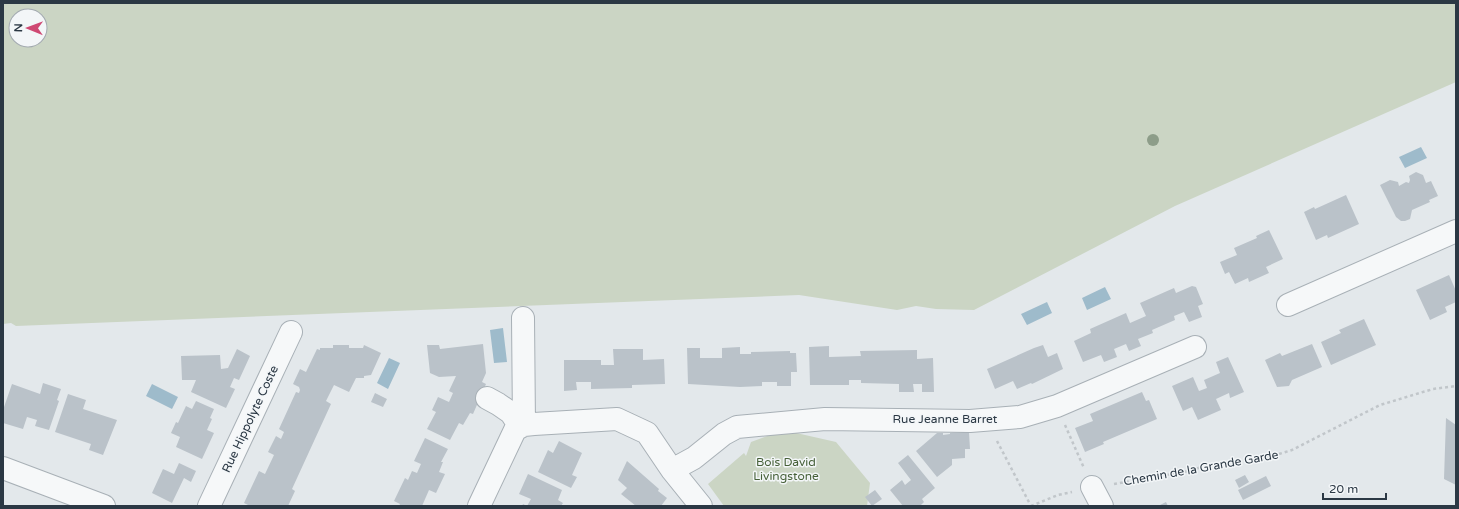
<svg xmlns="http://www.w3.org/2000/svg" width="1459" height="509" font-family="'Varela Round',sans-serif">
	<style>
		.green { fill: #cbd5c4; fill-rule: evenodd }
		.water { fill: #9ebbcb }
		.building { fill: #bac2c9 }
		.lines { fill: none; stroke-linecap: round; stroke-linejoin: round }
		.minor-casing { stroke: #a8b0b6; stroke-width: 24 }
		.path { stroke: #c1c6ca; stroke-width: 2.5; stroke-dasharray: 3 3; stroke-linecap: butt }
		.minor { stroke: #f6f8f9; stroke-width: 22 }
		.tree { fill: #8d9d89 }
		.labels { text-anchor: middle; stroke-width: 3; stroke-linejoin: round; paint-order: stroke }
		.street-label { font-size: 12px; fill: #2b3844; stroke: #f3f6f8 }
		.park-label { font-size: 12px; fill: #466038; stroke: #f3f6f8 }
	</style>
	<rect width="100%" height="100%" fill="#e3e8eb"/>
	<path class="green" d="M 3,3 L 1456,3 L 1456,82 L 1175,206 L 974,310 L 936,309 L 916,306 L 897,310 L 799,295 L 16,326 L 11,323 L 3,324 ZM 16,16 L 40,16 L 40,40 L 16,40 Z
		M 783,430 L 836,442 L 870,483 L 867,506 L 724,506 L 708,484 L 744,453 L 746,456 L 751,442 Z"/>
	<path class="water" d="M 1421,147 L 1427,158 L 1405,168 L 1399,157 Z
		M 1105,287 L 1111,299 L 1087,310 L 1082,298 Z
		M 1047,302 L 1052,313 L 1027,325 L 1021,314 Z
		M 503,328 L 507,362 L 494,363 L 490,330 Z
		M 389,358 L 400,363 L 388,389 L 377,383 Z
		M 152,384 L 178,397 L 172,409 L 146,396 Z"/>
	<path class="building" d="M 1416,172 L 1423,175 L 1426,183 L 1431,181 L 1438,196 L 1429,200 L 1430,202 L 1412,210 L 1410,219 L 1405,221 L 1401,221 L 1396,217 L 1380,185 L 1390,180 L 1398,182 L 1399,186 L 1406,182 L 1409,183 L 1410,180 L 1409,176 Z
		M 1346,195 L 1359,224 L 1328,238 L 1327,235 L 1316,240 L 1304,212 L 1314,207 L 1315,209 Z
		M 1269,230 L 1283,259 L 1266,267 L 1269,273 L 1249,282 L 1248,278 L 1235,284 L 1229,272 L 1225,274 L 1220,262 L 1237,255 L 1234,248 L 1257,238 L 1256,236 Z
		M 1449,275 L 1456,291 L 1456,302 L 1445,307 L 1447,312 L 1430,320 L 1416,290 Z
		M 1192,286 L 1196,287 L 1203,304 L 1198,306 L 1202,317 L 1189,322 L 1184,312 L 1174,316 L 1175,320 L 1152,330 L 1153,333 L 1138,339 L 1141,346 L 1129,351 L 1126,344 L 1114,349 L 1117,357 L 1104,362 L 1101,355 L 1083,362 L 1074,341 L 1091,333 L 1090,329 L 1126,313 L 1130,323 L 1146,316 L 1140,303 L 1174,288 L 1176,293 Z
		M 1364,319 L 1376,345 L 1331,365 L 1321,342 L 1341,333 L 1339,330 Z
		M 483,344 L 486,373 L 482,382 L 486,384 L 473,414 L 470,413 L 463,425 L 459,423 L 450,440 L 427,429 L 436,412 L 432,410 L 438,397 L 449,402 L 453,393 L 449,391 L 456,376 L 439,377 L 430,373 L 427,345 L 439,345 L 440,349 Z
		M 1312,344 L 1322,367 L 1292,380 L 1289,386 L 1277,387 L 1265,360 L 1280,353 L 1282,356 Z
		M 333,345 L 349,345 L 349,348 L 363,348 L 364,345 L 381,353 L 371,375 L 364,376 L 364,378 L 356,378 L 349,392 L 334,385 L 326,401 L 331,404 L 292,489 L 295,491 L 288,506 L 250,506 L 244,503 L 259,471 L 265,474 L 274,455 L 268,452 L 276,436 L 281,439 L 284,432 L 279,429 L 296,392 L 299,393 L 300,390 L 299,387 L 293,384 L 300,369 L 306,372 L 317,349 L 320,350 L 320,348 L 333,348 Z
		M 1043,345 L 1048,357 L 1057,353 L 1063,369 L 1032,384 L 1031,383 L 1017,389 L 1013,381 L 995,389 L 987,369 L 1034,348 Z
		M 829,346 L 829,357 L 861,356 L 860,351 L 917,350 L 917,359 L 933,358 L 934,392 L 922,392 L 922,384 L 913,384 L 914,392 L 899,392 L 899,384 L 861,383 L 861,380 L 849,380 L 849,385 L 810,385 L 809,347 Z
		M 740,347 L 740,354 L 751,354 L 751,352 L 790,351 L 790,353 L 796,353 L 797,372 L 791,372 L 791,386 L 777,386 L 777,382 L 762,382 L 762,386 L 740,387 L 688,384 L 687,348 L 700,348 L 700,358 L 722,358 L 722,348 Z
		M 237,349 L 250,356 L 239,380 L 234,378 L 230,387 L 235,389 L 226,408 L 191,392 L 196,380 L 182,380 L 181,356 L 220,355 L 221,369 L 228,368 Z
		M 613,349 L 643,349 L 643,360 L 664,359 L 665,384 L 632,385 L 632,388 L 591,389 L 591,382 L 576,382 L 577,390 L 564,391 L 564,360 L 601,360 L 601,365 L 614,365 Z
		M 1228,357 L 1244,392 L 1230,398 L 1229,393 L 1216,399 L 1221,410 L 1198,420 L 1192,407 L 1183,411 L 1172,386 L 1193,377 L 1199,391 L 1207,388 L 1204,380 L 1220,373 L 1216,362 Z
		M 43,383 L 61,389 L 57,400 L 59,401 L 49,430 L 35,426 L 37,420 L 27,417 L 23,429 L 3,423 L 3,410 L 12,384 L 40,394 Z
		M 1142,392 L 1146,401 L 1149,400 L 1157,419 L 1103,442 L 1104,444 L 1085,452 L 1075,428 L 1093,421 L 1090,414 Z
		M 375,393 L 387,399 L 383,407 L 371,402 Z
		M 68,394 L 86,400 L 83,409 L 117,420 L 103,455 L 89,450 L 91,444 L 55,432 Z
		M 196,401 L 214,409 L 210,418 L 212,419 L 207,430 L 214,433 L 202,459 L 176,447 L 180,437 L 171,433 L 176,422 L 178,423 L 186,406 L 192,409 Z
		M 1446,418 L 1456,425 L 1456,485 L 1444,479 Z
		M 969,432 L 970,449 L 965,449 L 965,458 L 952,459 L 952,465 L 937,477 L 916,451 L 937,433 L 943,433 L 943,435 L 950,434 L 950,433 Z
		M 425,438 L 448,449 L 441,462 L 443,462 L 439,472 L 445,474 L 436,493 L 429,490 L 422,506 L 399,506 L 400,504 L 394,501 L 405,478 L 408,480 L 412,471 L 417,473 L 421,464 L 414,461 Z
		M 559,441 L 582,453 L 572,475 L 577,477 L 571,488 L 538,472 L 548,450 L 553,453 Z
		M 908,455 L 935,488 L 922,499 L 924,502 L 920,506 L 903,506 L 890,490 L 902,480 L 905,485 L 911,480 L 898,463 Z
		M 627,461 L 659,489 L 658,491 L 667,498 L 661,506 L 636,506 L 621,494 L 627,488 L 618,480 Z
		M 179,463 L 196,471 L 191,482 L 184,478 L 172,503 L 152,493 L 163,469 L 174,474 Z
		M 528,474 L 562,490 L 558,500 L 563,503 L 561,506 L 522,506 L 523,504 L 527,506 L 531,499 L 519,494 Z
		M 1245,475 L 1249,482 L 1239,488 L 1235,480 Z
		M 1266,476 L 1271,486 L 1243,500 L 1238,490 Z
		M 875,490 L 882,499 L 872,506 L 865,497 Z
		M 1166,502 L 1168,506 L 1158,506 Z"/>
	<g class="lines">
		<g class="minor-casing">
			<path id="minor" d="M 1288,305 L 1456,231
				M 523,318 L 524,425
				M 487,398 L 498,404 L 511,413 L 520,427
				M 3,468 L 104,506
				M 672,470 L 694,458 L 724,434 L 737,427 L 825,419 L 970,421 L 1020,417 L 1057,406 L 1195,347
				M 1092,487 L 1102,506
				M 209,506 L 291,332
				M 479,506 L 515,430 L 524,425 L 534,424 L 617,419 L 647,433 L 672,470 L 701,506"/>
		</g>
		<path class="path" d="M 1065,425 L 1084,468
			M 997,441 L 1031,506
			M 1114,484 L 1184,472 L 1213,464 L 1266,458 L 1292,450 L 1380,405 L 1433,389 L 1456,386
			M 1031,506 L 1058,495 L 1072,492"/>
		<use href="#minor" class="minor"/>
	</g>
	<circle class="tree" cx="1153" cy="140" r="6"/>
	<g class="labels">
		<g class="street-label">
			<text transform="translate(250 419) rotate(-65)" y="4">Rue Hippolyte Coste</text>
			<text x="945" y="423">Rue Jeanne Barret</text>
			<text transform="translate(1201 468) rotate(-10)" y="4">Chemin de la Grande Garde</text>
		</g>
		<g class="park-label">
			<text x="786" y="466">Bois David<tspan x="786" dy="14">Livingstone</tspan></text>
		</g>
	</g>
	<rect width="1459" height="509" fill="none" stroke="#2b3844" stroke-width="8"/>
	<g transform="translate(28 28) rotate(271)"><circle r="19" fill="#f3f6f8" stroke="#a3aab0"/>
	<path d="M0-3L7 15L0 10L-7 15Z" fill="#cf4973"/>
	<text y="-6" font-size="11" font-weight="bold" text-anchor="middle" fill="#2b3844">N</text>
	</g>
	<path d="M1323 493v6h63v-6" fill="none" stroke="#2b3844" stroke-width="2"/>
	<text x="1329" y="493" font-size="12" fill="#2b3844" stroke="#f3f6f8" stroke-width="3" paint-order="stroke">20 m</text>
</svg>
